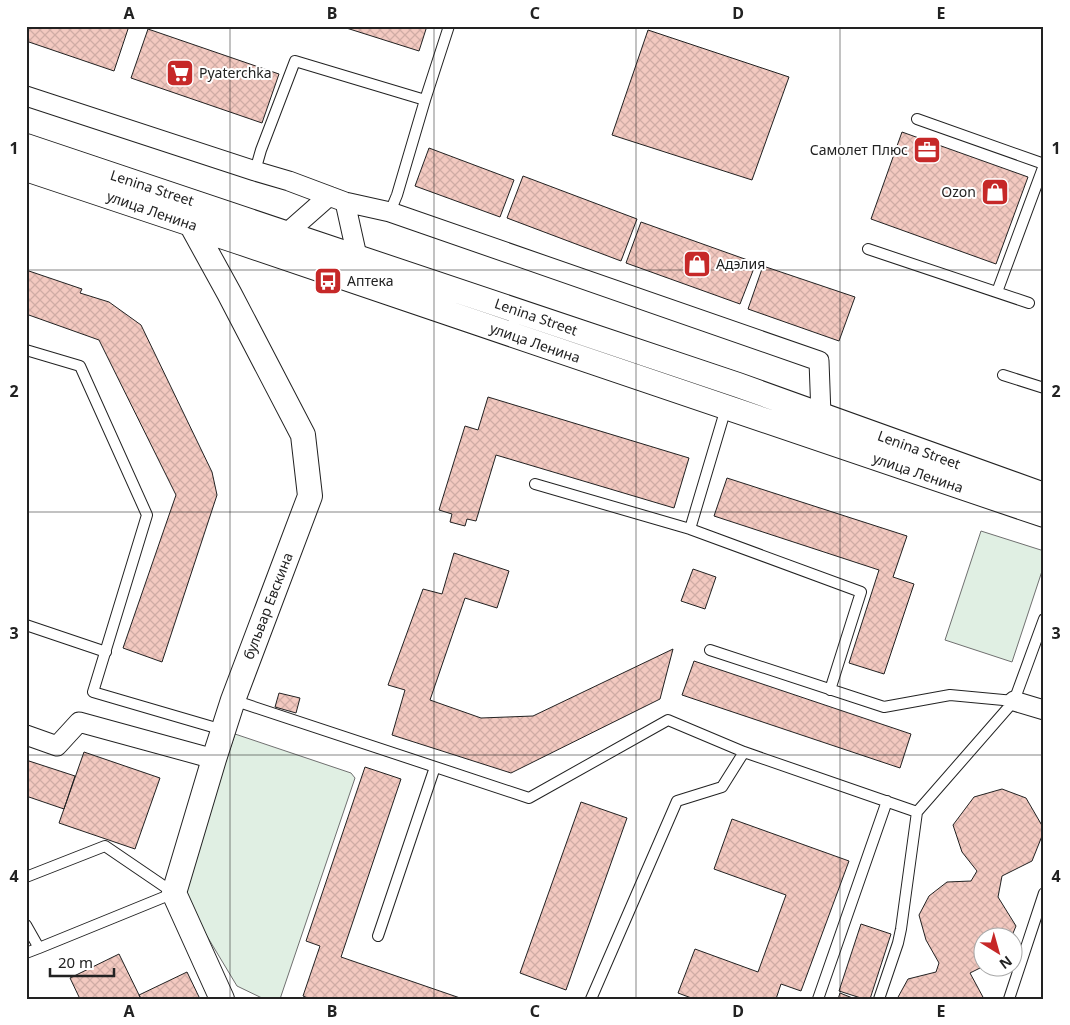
<svg xmlns="http://www.w3.org/2000/svg" width="1070" height="1025" font-family="'Noto Sans',sans-serif">
	<style>
		.park { fill: #e0efe3; stroke: #6f6f6f }
		.building { fill: url(#building-cross-hatch); stroke: #222 }
		.lines { fill: none; stroke-linecap: round; stroke-linejoin: round }
		.service-casing { stroke: #222; stroke-width: 12 }
		.minor-casing { stroke: #222; stroke-width: 21 }
		.tertiary-casing { stroke: #222; stroke-width: 26 }
		.service { stroke: #fff; stroke-width: 10 }
		.minor { stroke: #fff; stroke-width: 19 }
		.tertiary { stroke: #fff; stroke-width: 24 }
		.grid { fill: none; stroke: #222; stroke-width: 1; stroke-opacity: 0.55 }
		.labels { text-anchor: middle; stroke-width: 4; stroke-linejoin: round; paint-order: stroke }
		.poi-label { font-size: 14px; fill: #222; stroke: #fff; text-anchor: start }
		.street-label { font-size: 14px; fill: #222; stroke: #fff }
		.neatline { fill: none; stroke: #222; stroke-width: 2 }
		.grid-label { font-size: 16px; text-anchor: middle; font-weight: bold; fill: #222 }
	</style>
	<defs>
		<pattern id="building-cross-hatch" width="8" height="8" patternUnits="userSpaceOnUse" patternTransform="scale(1.25)"><rect width="8" height="8" fill="#f3c9c0"/><path d="M0 0l8 8M0 8l8-8" fill="none" stroke="#d0aca5"/></pattern>
	</defs>
	<rect width="100%" height="100%" fill="#fff"/>
	<path class="park" d="M 981,531 L 1044,551 L 1044,565 L 1012,662 L 945,640 Z
		M 235,734 L 351,773 L 355,778 L 280,999 L 264,999 L 237,986 L 181,893 Z"/>
	<path class="building" d="M 26,26 L 129,26 L 114,71 L 26,41 Z
		M 340,26 L 427,26 L 419,51 Z
		M 148,29 L 279,74 L 262,123 L 131,78 Z
		M 648,30 L 789,77 L 752,180 L 612,135 Z
		M 902,132 L 1028,177 L 996,264 L 871,219 Z
		M 429,148 L 514,180 L 500,217 L 415,186 Z
		M 523,176 L 637,219 L 621,261 L 507,218 Z
		M 641,222 L 756,263 L 740,304 L 626,263 Z
		M 763,266 L 855,297 L 839,341 L 748,309 Z
		M 26,270 L 82,289 L 80,293 L 109,302 L 141,325 L 212,472 L 217,495 L 162,662 L 123,648 L 176,495 L 99,340 L 26,314 L 27,307 L 26,307 Z
		M 488,397 L 689,458 L 674,508 L 496,455 L 476,521 L 467,519 L 465,526 L 450,522 L 452,514 L 439,510 L 465,426 L 478,430 Z
		M 727,478 L 907,536 L 893,577 L 914,584 L 884,674 L 849,663 L 879,570 L 714,516 Z
		M 454,553 L 509,571 L 497,608 L 465,598 L 430,700 L 481,718 L 533,716 L 673,649 L 660,699 L 511,773 L 392,735 L 405,690 L 388,685 L 423,589 L 442,594 Z
		M 693,569 L 716,577 L 705,609 L 681,601 Z
		M 694,661 L 911,734 L 900,768 L 682,695 Z
		M 279,693 L 300,698 L 296,713 L 275,707 Z
		M 84,752 L 160,778 L 135,849 L 59,823 Z
		M 26,760 L 75,776 L 64,809 L 26,796 Z
		M 365,767 L 401,779 L 341,957 L 463,999 L 310,999 L 303,996 L 320,946 L 306,941 Z
		M 1002,789 L 1026,798 L 1044,829 L 1044,831 L 1032,861 L 1002,876 L 998,897 L 1016,926 L 1011,938 L 982,938 L 982,967 L 970,973 L 984,999 L 897,999 L 908,979 L 936,972 L 939,963 L 926,940 L 919,915 L 929,896 L 947,882 L 971,881 L 977,871 L 962,852 L 953,825 L 974,797 Z
		M 581,802 L 627,818 L 566,990 L 520,973 Z
		M 732,819 L 849,861 L 801,991 L 781,984 L 776,999 L 694,999 L 678,993 L 695,949 L 758,972 L 786,895 L 714,869 Z
		M 861,924 L 891,934 L 870,999 L 864,999 L 839,991 Z
		M 119,954 L 141,999 L 80,999 L 70,978 Z
		M 187,972 L 200,999 L 141,999 L 139,995 Z
		M 840,993 L 855,999 L 838,999 Z"/>
	<g class="lines">
		<g class="service-casing">
			<path id="service" d="M 425,100 L 449,26
				M 917,119 L 1044,164
				M 255,171 L 261,150 L 295,61 L 425,100 L 397,195 L 390,212
				M 868,249 L 1029,303
				M 997,292 L 1044,165
				M 26,350 L 80,366 L 147,515 L 93,692 L 223,730
				M 1003,375 L 1044,388
				M 726,408 L 690,529 L 861,592 L 830,690
				M 535,484 L 690,529
				M 26,625 L 106,652
				M 710,650 L 884,707 L 950,695 L 1014,701
				M 233,700 L 529,798 L 668,720 L 744,752 L 917,812 L 1014,701 L 1044,619
				M 26,877 L 105,846 L 174,893
				M 26,925 L 39,948 L 174,893
				M 378,936 L 435,767
				M 26,953 L 39,948
				M 591,999 L 677,801 L 722,787 L 744,752
				M 818,999 L 887,801
				M 879,999 L 898,943 L 901,929 L 917,812
				M 1009,999 L 1044,893"/>
		</g>
		<g class="minor-casing">
			<path id="minor" d="M 26,96 L 255,171 L 289,181 L 345,202 L 390,212 L 819,361 L 821,415
				M 345,202 L 357,256
				M 287,233 L 329,196
				M 1014,701 L 1044,710
				M 26,735 L 57,746 L 79,722 L 214,759"/>
		</g>
		<g class="tertiary-casing">
			<path id="tertiary" d="M 26,146 L 738,385 L 1044,495
				M 26,169 L 191,224 L 209,232 L 239,242 L 1044,515
				M 191,224 L 229,293 L 303,435 L 310,496 L 233,700 L 214,759 L 174,893 L 222,999"/>
		</g>
		<use href="#service" class="service"/>
		<use href="#minor" class="minor"/>
		<use href="#tertiary" class="tertiary"/>
	</g>
	<path class="grid" d="M 230,26 L 230,999M 434,26 L 434,999M 636,26 L 636,999M 840,26 L 840,999M 26,270 L 1044,270M 26,512 L 1044,512M 26,755 L 1044,755"/>
	<defs>
		<g id="supermarket-square" transform="scale(1.4375)"><rect x="-9" y="-9" width="18" height="18" rx="4" fill="#c62828" stroke="#fff"/><path d="M-6-5.5h2.5l.6 2H6L4.5 2H-2.5L-4.4-4H-6ZM-1.5 3.2a1.3 1.3 0 1 0 .1 0ZM3 3.2a1.3 1.3 0 1 0 .1 0Z" fill="#fff"/></g>
		<g id="office-square" transform="scale(1.4375)"><rect x="-9" y="-9" width="18" height="18" rx="4" fill="#c62828" stroke="#fff"/><path d="M-6-3h4V-5.5h4V-3h4V5H-6ZM-1-4.5V-3h2v-1.5ZM-6 0V1H6V0Z" fill="#fff"/></g>
		<g id="shop-square" transform="scale(1.4375)"><rect x="-9" y="-9" width="18" height="18" rx="4" fill="#c62828" stroke="#fff"/><path d="M-5-2.5h2.3a2.7 3.5 0 0 1 5.4 0H5L5.5 6h-11ZM-1.5-2.5h3a1.5 2.3 0 0 0-3 0Z" fill="#fff"/></g>
		<g id="bus-square" transform="scale(1.4375)"><rect x="-9" y="-9" width="18" height="18" rx="4" fill="#c62828" stroke="#fff"/><path d="M-5-6H5V4H4V6H2V4H-2V6H-4V4H-5ZM-3.5-4V0h7V-4ZM-3.5 1.2v1.5H-2V1.2ZM2 1.2v1.5H3.5V1.2Z" fill="#fff"/></g>
	</defs>
	<g fill-rule="evenodd">
		<use href="#supermarket-square" x="180" y="73"/>
		<use href="#office-square" x="927" y="150"/>
		<use href="#shop-square" x="995" y="192"/>
		<use href="#shop-square" x="697" y="264"/>
		<use href="#bus-square" x="328" y="281"/>
	</g>
	<g class="labels">
		<g class="poi-label">
			<text x="199" y="78">Pyaterchka</text>
			<text x="908" y="155" text-anchor="end">Самолет Плюс</text>
			<text x="976" y="197" text-anchor="end">Ozon</text>
			<text x="716" y="269">Адэлия</text>
			<text x="347" y="286">Аптека</text>
		</g>
		<g class="street-label">
			<text transform="translate(152 188) rotate(18)" y="5">Lenina Street</text>
			<text transform="translate(152 211) rotate(19)" y="5">улица Ленина</text>
			<text transform="translate(536 317) rotate(19)" y="5">Lenina Street</text>
			<text transform="translate(535 343) rotate(19)" y="5">улица Ленина</text>
			<text transform="translate(919 450) rotate(20)" y="5">Lenina Street</text>
			<text transform="translate(918 473) rotate(19)" y="5">улица Ленина</text>
			<text transform="translate(268 606) rotate(-69)" y="5">бульвар Евскина</text>
		</g>
	</g>
	<rect width="1070" height="1025" fill="none" stroke="#ffffff" stroke-width="55"/>
	<g transform="translate(998 952) rotate(143)"><circle r="24" fill="#ffffff" stroke="#a7a7a7"/>
	<path d="M0-4L9 19L0 12L-9 19Z" fill="#c62828"/>
	<text y="-8" font-size="14" font-weight="bold" text-anchor="middle" fill="#222222">N</text>
	</g>
	<path d="M50 968v8h64v-8" fill="none" stroke="#222222" stroke-width="2.5"/>
	<text x="58" y="968" font-size="15" fill="#222222" stroke="#ffffff" stroke-width="4" paint-order="stroke">20 m</text>
	<rect x="28" y="28" width="1014" height="970" class="neatline"/>
	<g class="grid-label">
		<text x="129" y="19">A</text>
		<text x="332" y="19">B</text>
		<text x="535" y="19">C</text>
		<text x="738" y="19">D</text>
		<text x="941" y="19">E</text>
		<text x="14" y="154">1</text>
		<text x="1056" y="154">1</text>
		<text x="14" y="397">2</text>
		<text x="1056" y="397">2</text>
		<text x="14" y="639">3</text>
		<text x="1056" y="639">3</text>
		<text x="14" y="882">4</text>
		<text x="1056" y="882">4</text>
		<text x="129" y="1017">A</text>
		<text x="332" y="1017">B</text>
		<text x="535" y="1017">C</text>
		<text x="738" y="1017">D</text>
		<text x="941" y="1017">E</text>
	</g>
</svg>
